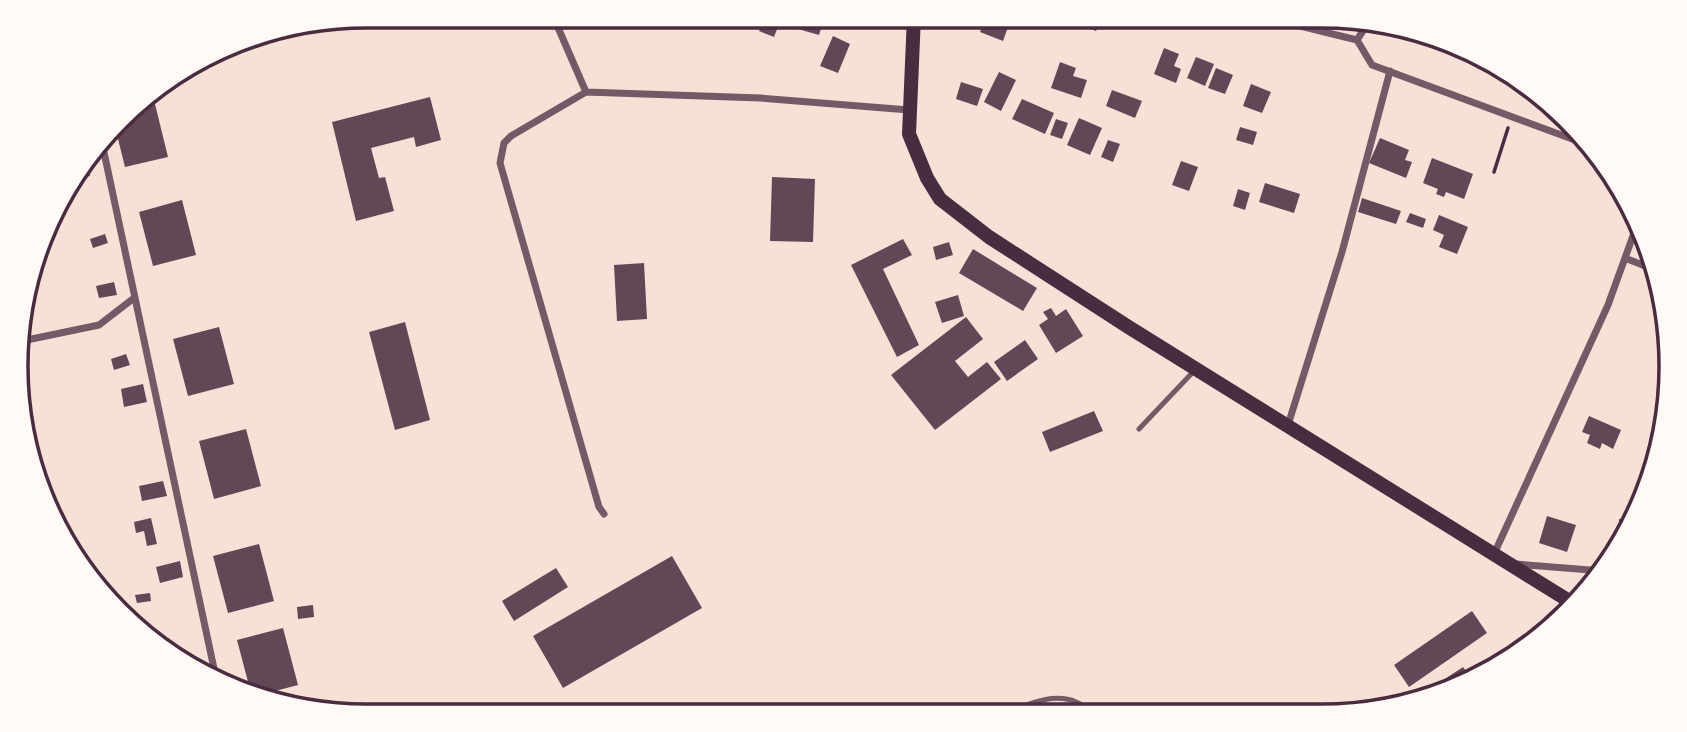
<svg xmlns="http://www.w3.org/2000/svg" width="1687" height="732" font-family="Overpass,sans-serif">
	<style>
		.building { fill: #644757 }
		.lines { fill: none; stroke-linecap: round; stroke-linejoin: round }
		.path { stroke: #4a2c40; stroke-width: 3.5 }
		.service { stroke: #755966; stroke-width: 5 }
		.minor { stroke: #755966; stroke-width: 7 }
		.secondary { stroke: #4a2c40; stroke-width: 14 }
		.rim { fill: none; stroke: #4a2c40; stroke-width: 3.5 }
	</style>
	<rect width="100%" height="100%" fill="#f7e1d7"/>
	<path class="building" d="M 707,16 L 723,16 L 720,23 Z
		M 765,16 L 782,16 L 774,37 L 759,31 Z
		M 803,16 L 825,16 L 819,35 L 798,29 Z
		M 986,16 L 1012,16 L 1003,41 L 980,32 Z
		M 1082,16 L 1100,23 L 1096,31 L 1078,24 Z
		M 1310,16 L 1321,16 L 1345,20 L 1343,27 Z
		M 1402,29 L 1424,33 L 1421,44 L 1399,38 Z
		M 833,36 L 850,44 L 838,73 L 820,66 Z
		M 1164,48 L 1179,54 L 1174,66 L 1181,69 L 1176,83 L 1154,74 Z
		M 1469,55 L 1490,67 L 1489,68 L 1467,61 Z
		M 1196,57 L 1214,64 L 1205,86 L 1187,78 Z
		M 1060,62 L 1076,68 L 1073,76 L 1087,80 L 1081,98 L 1051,88 Z
		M 1216,68 L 1233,75 L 1225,94 L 1208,88 Z
		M 999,72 L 1016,80 L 1001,111 L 984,102 Z
		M 961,82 L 983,89 L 977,106 L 956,99 Z
		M 1251,84 L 1271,92 L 1262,113 L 1243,106 Z
		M 1112,90 L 1142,101 L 1135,118 L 1106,106 Z
		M 430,97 L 441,140 L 416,147 L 414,137 L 371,148 L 379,178 L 385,177 L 394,211 L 356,221 L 332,122 Z
		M 1022,99 L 1054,113 L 1045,134 L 1012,119 Z
		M 155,104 L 168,157 L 125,167 L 115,127 L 129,110 Z
		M 1079,118 L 1102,128 L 1090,155 L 1067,145 Z
		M 1056,119 L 1068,123 L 1062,139 L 1050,135 Z
		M 1240,127 L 1257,132 L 1253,145 L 1236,140 Z
		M 1380,138 L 1409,150 L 1405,160 L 1412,162 L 1406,178 L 1369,163 Z
		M 1108,140 L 1120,144 L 1113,162 L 1101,157 Z
		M 1432,158 L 1473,174 L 1464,199 L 1446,192 L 1444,197 L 1436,194 L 1438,189 L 1423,183 Z
		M 1181,161 L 1198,167 L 1189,191 L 1172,185 Z
		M 86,162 L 90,176 L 71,181 L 80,169 Z
		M 772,177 L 815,179 L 813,242 L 770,241 Z
		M 1265,183 L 1300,194 L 1294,213 L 1259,202 Z
		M 1238,189 L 1250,193 L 1245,210 L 1233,206 Z
		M 1362,198 L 1401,211 L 1396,224 L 1358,212 Z
		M 182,200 L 196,255 L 153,266 L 139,212 Z
		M 1410,213 L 1426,219 L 1423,228 L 1406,222 Z
		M 1439,215 L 1468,227 L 1457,254 L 1439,247 L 1444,235 L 1433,230 Z
		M 105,234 L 108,243 L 93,248 L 90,239 Z
		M 903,239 L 912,255 L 883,269 L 919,345 L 897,357 L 851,265 Z
		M 949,242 L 953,255 L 936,260 L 933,247 Z
		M 973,249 L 1037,288 L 1023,311 L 959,273 Z
		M 644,263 L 647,319 L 617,321 L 614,265 Z
		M 114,282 L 117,295 L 99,298 L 96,286 Z
		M 958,295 L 964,316 L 942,323 L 935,302 Z
		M 1051,308 L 1056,316 L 1066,309 L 1083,336 L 1056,353 L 1039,325 L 1048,319 L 1043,312 Z
		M 966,317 L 983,339 L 955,361 L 968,377 L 987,362 L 1001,379 L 935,430 L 891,375 Z
		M 405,322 L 430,420 L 395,430 L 369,332 Z
		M 219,327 L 234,384 L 188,396 L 173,339 Z
		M 1025,340 L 1038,359 L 1007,381 L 994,362 Z
		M 126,354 L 130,365 L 114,370 L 111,359 Z
		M 143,384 L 147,402 L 124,407 L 121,389 Z
		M 1094,411 L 1103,431 L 1050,452 L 1042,432 Z
		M 1589,416 L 1621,430 L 1613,449 L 1602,443 L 1600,449 L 1587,443 L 1590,435 L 1582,432 Z
		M 246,429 L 261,486 L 214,499 L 199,441 Z
		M 163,481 L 167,496 L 142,501 L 139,486 Z
		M 1547,516 L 1576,525 L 1567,552 L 1539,543 Z
		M 151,518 L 157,544 L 147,546 L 144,531 L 136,533 L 134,522 Z
		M 1619,519 L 1632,520 L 1619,548 Z
		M 259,544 L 274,601 L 228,613 L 213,556 Z
		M 672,556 L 702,608 L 563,688 L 533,636 Z
		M 180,561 L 183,577 L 160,583 L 156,567 Z
		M 556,568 L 568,587 L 514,621 L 502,601 Z
		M 150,593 L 151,601 L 137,603 L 135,595 Z
		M 313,605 L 314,617 L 298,619 L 297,607 Z
		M 1472,611 L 1487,633 L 1409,687 L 1394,665 Z
		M 283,628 L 298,685 L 252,697 L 237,640 Z
		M 1463,667 L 1472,679 L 1455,689 L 1410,702 Z"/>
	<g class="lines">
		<path class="path" d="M 1494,172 L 1508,128"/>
		<path class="service" d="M 1139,429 L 1194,371
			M 1005,714 C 1035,701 1067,686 1093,714"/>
		<path class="minor" d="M 553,16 L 586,92
			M 1259,16 L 1357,40 L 1372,65 L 1583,143
			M 1357,40 L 1368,23
			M 102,143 L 216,678
			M 1625,258 L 1650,268
			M 22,341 L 99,325 L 134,298
			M 1288,425 L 1342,252 L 1390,71
			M 604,514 L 599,507 L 500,163 L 504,143 L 511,136 L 586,92 L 760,98 L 909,110
			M 1494,554 L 1608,305 L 1638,222
			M 1516,564 L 1603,571"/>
		<path class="secondary" d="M 914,16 L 909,134 L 927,178 L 940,199 L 989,237 L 1130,328 L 1574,604"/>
	</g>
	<path d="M0 0H1687V732H0ZM366 28H1321A338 338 0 0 1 1659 366V366A338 338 0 0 1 1321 704H366A338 338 0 0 1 28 366V366A338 338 0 0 1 366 28Z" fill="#fffaf5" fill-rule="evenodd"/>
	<path class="rim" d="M366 28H1321A338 338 0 0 1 1659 366V366A338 338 0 0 1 1321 704H366A338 338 0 0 1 28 366V366A338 338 0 0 1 366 28Z"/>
</svg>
